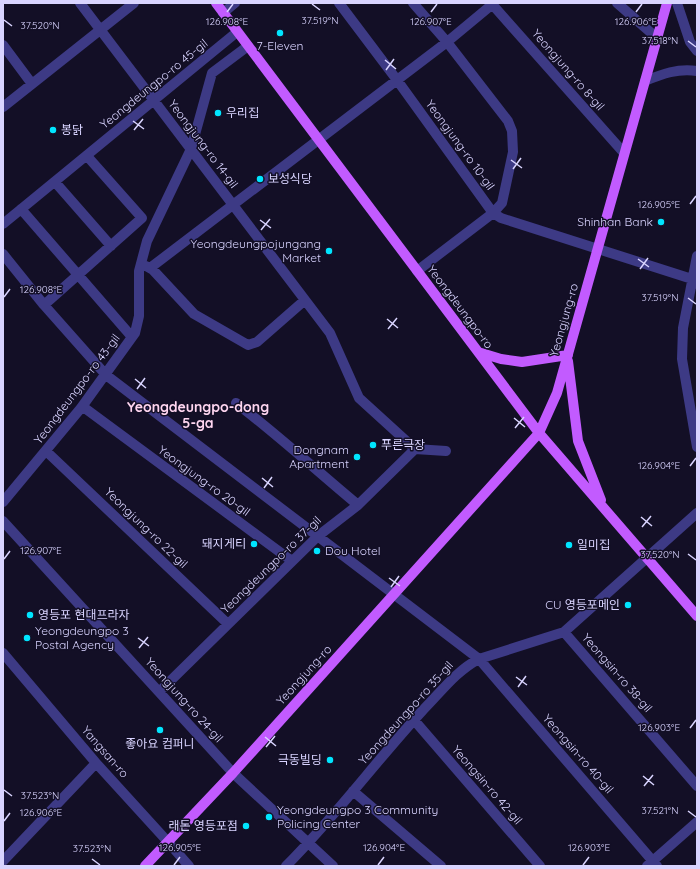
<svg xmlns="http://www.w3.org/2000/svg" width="700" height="869" font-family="Quicksand,'Noto Sans KR',sans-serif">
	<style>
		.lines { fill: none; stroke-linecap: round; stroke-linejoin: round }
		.minor { stroke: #3d3a85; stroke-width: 10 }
		.major { stroke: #c25bff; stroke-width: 10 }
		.ticks { fill: none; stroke: #d9d4ff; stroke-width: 1.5 }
		.poi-dot { fill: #00e5ff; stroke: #130f26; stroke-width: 1.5 }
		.labels { text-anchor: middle; stroke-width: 3; stroke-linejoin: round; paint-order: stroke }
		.poi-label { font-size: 12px; fill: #d9d4ff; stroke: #130f26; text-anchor: start }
		.street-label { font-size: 12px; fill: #d9d4ff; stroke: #130f26 }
		.quarter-label { font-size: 14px; font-weight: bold; fill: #ffd6f0; stroke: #130f26 }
		.ticks-label { font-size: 10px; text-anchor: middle; fill: #d9d4ff; stroke: #130f26; stroke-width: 3; stroke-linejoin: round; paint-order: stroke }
	</style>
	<rect width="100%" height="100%" fill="#130f26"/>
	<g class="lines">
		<path class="minor" d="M 80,3 L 330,333 L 359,398 L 415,449
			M 339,3 L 397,80 L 493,213 L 501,218 L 692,279 L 697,284
			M 413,3 L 447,42 L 508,121 L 512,131 L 513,152 L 502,203 L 493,213 L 417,271
			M 491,3 L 624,153
			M 617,3 L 657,38
			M 677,3 L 690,42 L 697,51
			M 223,13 L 235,3
			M 3,45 L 32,84
			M 645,81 C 662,74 678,68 697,71
			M 3,107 L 134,3
			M 55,182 L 111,246
			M 21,209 L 132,337
			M 3,224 L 237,32
			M 3,254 L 44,305 L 106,375 L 479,659 L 657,866
			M 697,256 L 683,328 L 682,359 L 697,447
			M 146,266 L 153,270 L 194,314 L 248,345 L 257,342 L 305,300
			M 150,268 L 447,42 L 494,3
			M 44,305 L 142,218 L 87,156
			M 236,403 C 278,435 317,471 358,505
			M 81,408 L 86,409 L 292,561
			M 46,451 L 228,624
			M 3,502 L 81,408 L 135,333 L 139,316 L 139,271 L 147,241 L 191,149 L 212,73 L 248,46
			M 3,521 L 233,773 L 333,866
			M 564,632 L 697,786
			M 3,653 L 96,763 L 168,842 L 189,866
			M 159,692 L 318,536 L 358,505 L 415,449 L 446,451
			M 414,720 L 540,866
			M 353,791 L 441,866
			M 3,861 L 96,763
			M 286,866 C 335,817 376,761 423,710 C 441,692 456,671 479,659 L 564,632 L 697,513
			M 647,866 L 697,822"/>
		<path class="major" d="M 216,3 L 539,433 L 697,616
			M 478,352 L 501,359 L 522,362 L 568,355
			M 568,361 L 578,441 L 601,500
			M 145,866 L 233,773 L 539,433 L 557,393 L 667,3"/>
	</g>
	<path class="ticks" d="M 312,4 L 320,10M 227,12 L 233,4M 431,12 L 437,4M 636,12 L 642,4M 4,20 L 12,26M 688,41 L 696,47M 385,60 L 396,69M 386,70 L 394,59M 133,121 L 144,129M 134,130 L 143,119M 511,160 L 522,168M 513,169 L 521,158M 690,204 L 696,196M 260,220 L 271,228M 261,230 L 270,219M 638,259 L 649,267M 640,269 L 648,258M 4,297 L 10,289M 688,298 L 696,304M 387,319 L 398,328M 388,329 L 397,318M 135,379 L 146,388M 137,389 L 145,378M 514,418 L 525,427M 515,428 L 524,417M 690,466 L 696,458M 262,478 L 273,487M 264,488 L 272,477M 641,517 L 652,526M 642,527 L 651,516M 688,554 L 696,560M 4,559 L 10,551M 389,578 L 400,586M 391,587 L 399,576M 138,638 L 149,646M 139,648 L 148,637M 516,677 L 527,685M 518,687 L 526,676M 690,728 L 696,720M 265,737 L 276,746M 266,747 L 275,736M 643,776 L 654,785M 644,786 L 653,775M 4,790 L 12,796M 688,811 L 696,817M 4,821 L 10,813M 92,859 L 100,865M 174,865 L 180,857M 378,865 L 384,857M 583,865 L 589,857"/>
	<g class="poi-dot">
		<circle cx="280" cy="33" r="4"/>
		<circle cx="218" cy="113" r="4"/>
		<circle cx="53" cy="130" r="4"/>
		<circle cx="260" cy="179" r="4"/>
		<circle cx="661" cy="222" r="4"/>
		<circle cx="329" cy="251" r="4"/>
		<circle cx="373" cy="445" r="4"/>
		<circle cx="357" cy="457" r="4"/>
		<circle cx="254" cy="544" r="4"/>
		<circle cx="569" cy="545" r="4"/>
		<circle cx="317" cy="551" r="4"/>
		<circle cx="628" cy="605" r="4"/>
		<circle cx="30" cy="615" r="4"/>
		<circle cx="27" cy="638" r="4"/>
		<circle cx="160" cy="730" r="4"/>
		<circle cx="330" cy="760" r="4"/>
		<circle cx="269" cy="817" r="4"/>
		<circle cx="246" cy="826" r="4"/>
	</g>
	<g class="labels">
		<g class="poi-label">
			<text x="280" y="50" text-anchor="middle">7-Eleven</text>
			<text x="226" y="117">우리집</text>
			<text x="61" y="134">봉닭</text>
			<text x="268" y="183">보성식당</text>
			<text x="653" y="226" text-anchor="end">Shinhan Bank</text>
			<text x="321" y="248" text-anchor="end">Yeongdeungpojungang<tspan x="321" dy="14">Market</tspan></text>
			<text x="381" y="449">푸른극장</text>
			<text x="349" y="454" text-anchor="end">Dongnam<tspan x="349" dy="14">Apartment</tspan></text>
			<text x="246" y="548" text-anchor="end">돼지게티</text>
			<text x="577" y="549">일미집</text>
			<text x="325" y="555">Dou Hotel</text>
			<text x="620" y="609" text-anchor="end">CU 영등포메인</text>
			<text x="38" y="619">영등포 현대프라자</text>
			<text x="35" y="635">Yeongdeungpo 3<tspan x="35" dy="14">Postal Agency</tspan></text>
			<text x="160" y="748" text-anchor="middle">좋아요 컴퍼니</text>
			<text x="322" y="764" text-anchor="end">극동빌딩</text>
			<text x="277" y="814">Yeongdeungpo 3 Community<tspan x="277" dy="14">Policing Center</tspan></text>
			<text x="238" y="830" text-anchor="end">래돈 영등포점</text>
		</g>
		<g class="street-label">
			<text transform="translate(568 70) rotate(49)" y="4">Yeongjung-ro 8-gil</text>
			<text transform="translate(154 84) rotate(-39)" y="4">Yeongdeungpo-ro 45-gil</text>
			<text transform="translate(203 144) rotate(53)" y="4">Yeongjung-ro 14-gil</text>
			<text transform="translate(460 145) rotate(54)" y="4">Yeongjung-ro 10-gil</text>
			<text transform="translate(460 307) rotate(53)" y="4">Yeongdeungpo-ro</text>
			<text transform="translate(564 320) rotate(-74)" y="4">Yeongjung-ro</text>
			<text transform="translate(77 389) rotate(-53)" y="4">Yeongdeungpo-ro 43-gil</text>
			<text transform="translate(204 481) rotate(36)" y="4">Yeongjung-ro 20-gil</text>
			<text transform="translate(146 528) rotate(44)" y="4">Yeongjung-ro 22-gil</text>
			<text transform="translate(271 565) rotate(-44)" y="4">Yeongdeungpo-ro 37-gil</text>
			<text transform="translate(617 673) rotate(49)" y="4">Yeongsin-ro 38-gil</text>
			<text transform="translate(304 675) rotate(-48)" y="4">Yeongjung-ro</text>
			<text transform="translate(184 700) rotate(48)" y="4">Yeongjung-ro 24-gil</text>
			<text transform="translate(406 713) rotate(-48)" y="4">Yeongdeungpo-ro 35-gil</text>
			<text transform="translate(105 752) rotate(49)" y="4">Yangsan-ro</text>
			<text transform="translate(578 754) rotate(49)" y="4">Yeongsin-ro 40-gil</text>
			<text transform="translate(487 785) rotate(49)" y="4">Yeongsin-ro 42-gil</text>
		</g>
		<g class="quarter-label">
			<text x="198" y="412">Yeongdeungpo-dong<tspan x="198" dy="16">5-ga</tspan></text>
		</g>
	</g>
	<g class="ticks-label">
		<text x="320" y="24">37.519°N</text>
		<text x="431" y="25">126.907°E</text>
		<text x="227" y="25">126.908°E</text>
		<text x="636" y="25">126.906°E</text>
		<text x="40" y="29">37.520°N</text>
		<text x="660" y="44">37.518°N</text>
		<text x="659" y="208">126.905°E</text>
		<text x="41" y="293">126.908°E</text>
		<text x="660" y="301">37.519°N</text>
		<text x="659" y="469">126.904°E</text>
		<text x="41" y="554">126.907°E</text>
		<text x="660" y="558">37.520°N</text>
		<text x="659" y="731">126.903°E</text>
		<text x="40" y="799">37.523°N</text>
		<text x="660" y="814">37.521°N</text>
		<text x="41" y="816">126.906°E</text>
		<text x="180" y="851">126.905°E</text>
		<text x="384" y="851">126.904°E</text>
		<text x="589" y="851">126.903°E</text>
		<text x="92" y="852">37.523°N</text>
	</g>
	<rect width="700" height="869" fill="none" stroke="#d9d4ff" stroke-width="8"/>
</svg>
